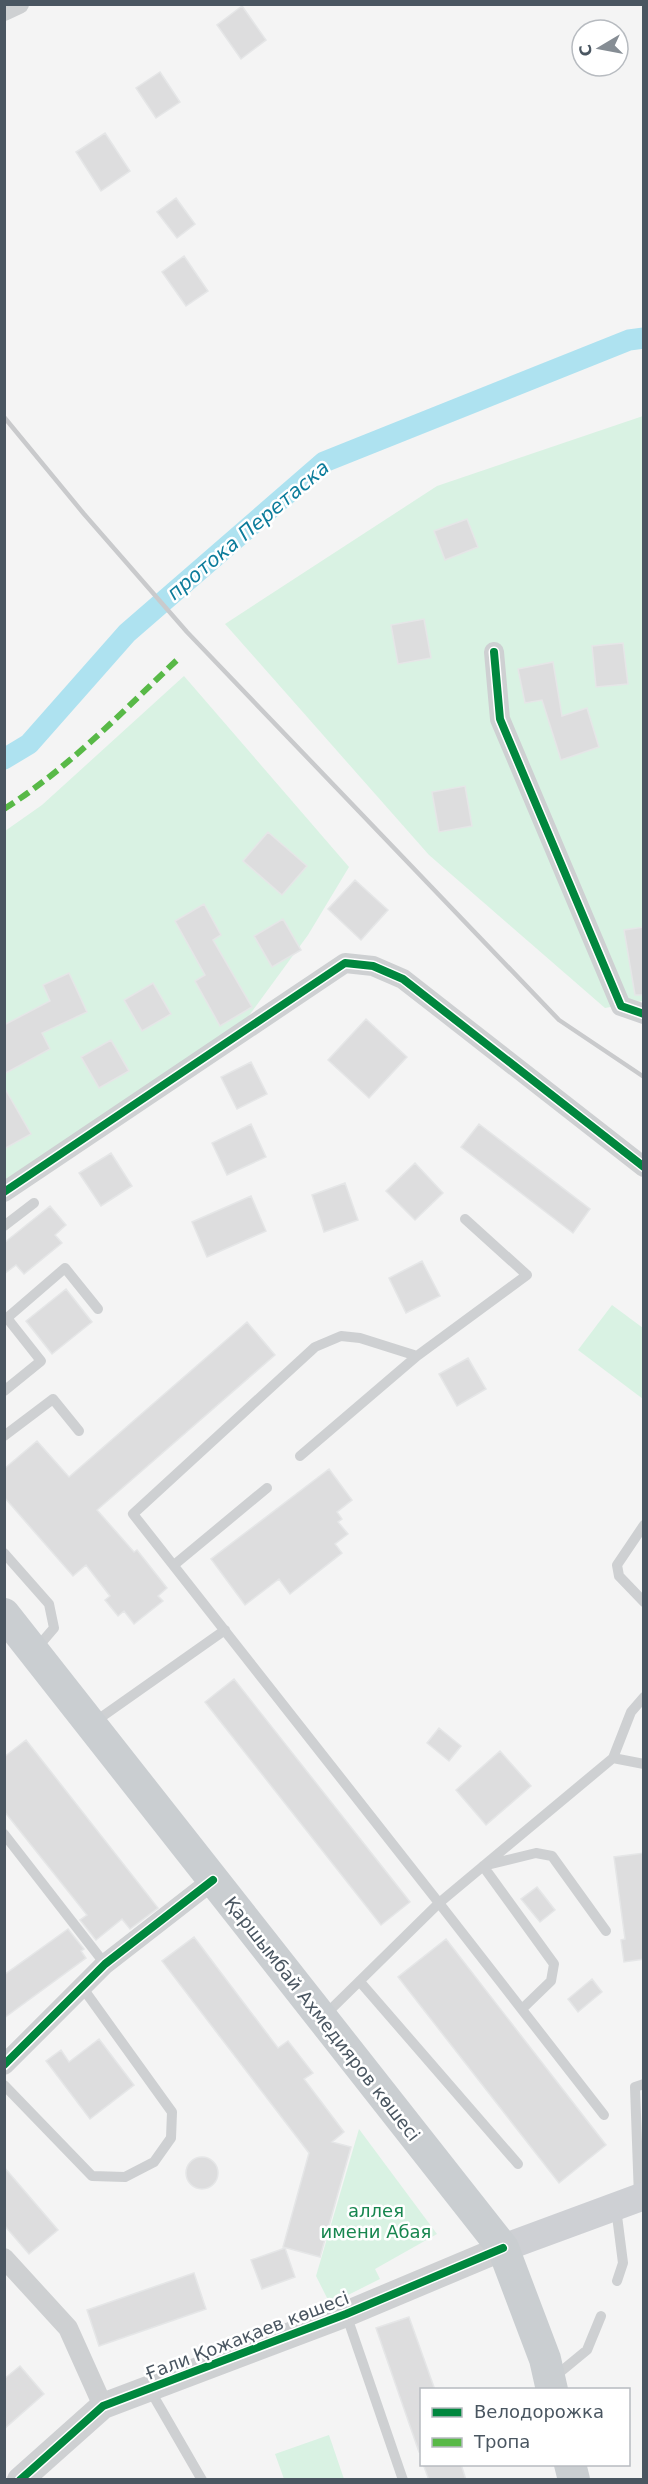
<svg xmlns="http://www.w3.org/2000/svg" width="648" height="2484" font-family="'DejaVu Sans',sans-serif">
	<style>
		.green { fill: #d9f2e3 }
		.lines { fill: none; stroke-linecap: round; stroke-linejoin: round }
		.canal { stroke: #aee2f0; stroke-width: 21 }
		.building { fill: #ddddde; stroke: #e5e6e7; stroke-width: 1.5 }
		.service { stroke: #ced0d2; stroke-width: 10 }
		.minor { stroke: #ced0d2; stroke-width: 20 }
		.tertiary { stroke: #ced0d2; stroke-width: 26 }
		.secondary { stroke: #ced0d4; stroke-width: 28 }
		.primary { stroke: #caced1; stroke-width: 32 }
		.rail { stroke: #c9cacc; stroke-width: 4.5 }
		.quiet { stroke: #58b947; stroke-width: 6; stroke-dasharray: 12 6; stroke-linecap: butt }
		.cycleway-casing { stroke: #fff; stroke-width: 11 }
		.cycleway { stroke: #00873e; stroke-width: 8 }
		.labels { text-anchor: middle; stroke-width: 5; stroke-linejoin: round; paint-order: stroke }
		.street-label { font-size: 18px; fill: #4a5661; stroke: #fff }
		.park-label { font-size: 18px; fill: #17864f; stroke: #fff }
		.water-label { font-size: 20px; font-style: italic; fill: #0c7c9b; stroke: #fff }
	</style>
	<rect width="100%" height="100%" fill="#f4f4f4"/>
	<path class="green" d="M 643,416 L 643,1001 L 605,1008 L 429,855 L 225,624 L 437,486 Z
		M 184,676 L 349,867 L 308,935 L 248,1017 L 5,1181 L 5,831 L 42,805 Z
		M 612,1305 L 643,1328 L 643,1399 L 578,1350 Z
		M 359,2129 L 437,2234 L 375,2269 L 380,2279 L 330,2304 L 316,2276 Z
		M 329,2435 L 344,2479 L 284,2479 L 275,2454 Z"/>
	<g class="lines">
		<path class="canal" d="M 4,759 L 29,744 L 127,633 L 324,462 L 629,340 L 644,338"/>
	</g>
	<path class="building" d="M 242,6 L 266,40 L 241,59 L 217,25 Z
		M 160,72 L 180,102 L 156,118 L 136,88 Z
		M 105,133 L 130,171 L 101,191 L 76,152 Z
		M 176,198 L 195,224 L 177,238 L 157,212 Z
		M 184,256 L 208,291 L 186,306 L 162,272 Z
		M 467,519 L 478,547 L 445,560 L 434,531 Z
		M 424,619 L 431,658 L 398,664 L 391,625 Z
		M 623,643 L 628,684 L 596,687 L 592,646 Z
		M 553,662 L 562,716 L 587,708 L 599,747 L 561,760 L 542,700 L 525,703 L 518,669 Z
		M 465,786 L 472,826 L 439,832 L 432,792 Z
		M 268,832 L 307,866 L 282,895 L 243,861 Z
		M 355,880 L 388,910 L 361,940 L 328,909 Z
		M 204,904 L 221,935 L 213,940 L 252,1007 L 220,1026 L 195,981 L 205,975 L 175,921 Z
		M 283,919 L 301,950 L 272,967 L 254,936 Z
		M 644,927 L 644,995 L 635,995 L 624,930 Z
		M 69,973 L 87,1012 L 42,1033 L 50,1049 L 4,1074 L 4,1025 L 50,1001 L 43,985 Z
		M 153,983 L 171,1014 L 142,1031 L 124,1000 Z
		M 366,1019 L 407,1057 L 369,1098 L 328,1060 Z
		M 111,1040 L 129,1071 L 99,1088 L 81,1057 Z
		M 251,1062 L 267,1094 L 237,1109 L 221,1077 Z
		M 4,1087 L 31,1134 L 4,1149 Z
		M 251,1124 L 266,1157 L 227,1175 L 212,1143 Z
		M 479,1124 L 590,1209 L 573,1233 L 461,1147 Z
		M 111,1153 L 132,1186 L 101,1206 L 79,1173 Z
		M 415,1163 L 443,1193 L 415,1220 L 386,1191 Z
		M 345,1183 L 358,1220 L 324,1232 L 312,1195 Z
		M 251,1196 L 266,1231 L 207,1257 L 192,1222 Z
		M 50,1206 L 66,1225 L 55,1235 L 62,1243 L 24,1274 L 16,1265 L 4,1274 L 4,1243 Z
		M 422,1261 L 440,1296 L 406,1313 L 389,1278 Z
		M 66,1289 L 92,1322 L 52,1354 L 26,1321 Z
		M 247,1322 L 275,1355 L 97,1510 L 134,1552 L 137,1550 L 167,1588 L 158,1596 L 163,1601 L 134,1624 L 124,1611 L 118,1616 L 105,1600 L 110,1596 L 86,1565 L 73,1576 L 4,1497 L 4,1469 L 37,1441 L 69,1477 Z
		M 468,1358 L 486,1389 L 457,1406 L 439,1374 Z
		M 329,1469 L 352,1500 L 337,1512 L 342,1519 L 338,1522 L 348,1534 L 335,1544 L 342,1553 L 290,1594 L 279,1579 L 245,1605 L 211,1559 Z
		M 234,1679 L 410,1902 L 381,1925 L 205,1702 Z
		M 439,1728 L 461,1746 L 449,1761 L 427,1743 Z
		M 26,1740 L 158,1908 L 130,1929 L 122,1919 L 96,1940 L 80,1920 L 87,1915 L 4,1811 L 4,1757 Z
		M 500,1751 L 531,1786 L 486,1825 L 456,1790 Z
		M 644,1853 L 644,1959 L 624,1962 L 621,1940 L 625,1939 L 614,1857 Z
		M 537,1887 L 555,1910 L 540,1922 L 521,1899 Z
		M 68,1929 L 84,1949 L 81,1951 L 86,1958 L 4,2018 L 4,1975 Z
		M 194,1937 L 278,2048 L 288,2041 L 313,2073 L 304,2079 L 344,2132 L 332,2142 L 351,2147 L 320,2257 L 283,2247 L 309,2153 L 162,1961 Z
		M 446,1939 L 606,2145 L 559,2183 L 398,1977 Z
		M 592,1979 L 602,1992 L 578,2012 L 568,1999 Z
		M 99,2039 L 134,2085 L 90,2119 L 46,2061 L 61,2050 L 69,2062 Z
		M186 2173a16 16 0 1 1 32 0a16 16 0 1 1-32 0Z
		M 4,2167 L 58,2230 L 29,2254 L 4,2225 Z
		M 285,2248 L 295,2277 L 262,2289 L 251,2260 Z
		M 194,2273 L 206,2309 L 99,2346 L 87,2310 Z
		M 409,2317 L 435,2390 L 422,2390 L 422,2452 L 419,2452 L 376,2328 Z
		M 20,2366 L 44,2394 L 4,2429 L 4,2379 Z
		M 423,2464 L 461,2464 L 466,2480 L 429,2480 Z"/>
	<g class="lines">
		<path class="service" d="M 4,1226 L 34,1203
			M 4,1391 L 41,1361 L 7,1318 L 65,1268 L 98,1309
			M 4,1436 L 53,1399 L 79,1431
			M 300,1456 L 417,1356
			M 644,1525 L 617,1565 L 619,1576 L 644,1602
			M 4,1553 L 49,1604 L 54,1628 L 36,1649
			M 174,1565 L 267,1488
			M 93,1723 L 225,1630
			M 613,1758 L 644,1764
			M 4,1834 L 105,1964
			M 361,1983 L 518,2164
			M 522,2009 L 551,1981 L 554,1964 L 483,1866 L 536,1853 L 552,1856 L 606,1931
			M 324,2016 L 439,1903 L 133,1514 L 315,1347 L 341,1336 L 360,1338 L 417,1356 L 527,1275 L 465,1219
			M 4,2085 L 92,2176 L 125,2177 L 154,2162 L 171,2138 L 172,2112 L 82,1987
			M 604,2115 L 439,1903 L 613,1758 L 631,1712 L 644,1697
			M 639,2197 L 635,2087 L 644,2084
			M 616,2208 L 623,2263 L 617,2281
			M 346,2314 L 403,2480
			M 553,2378 L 587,2350 L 601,2316
			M 150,2390 L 202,2480"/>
		<path class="minor" d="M 4,11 L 19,4
			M 494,652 L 500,719 L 621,1006 L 644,1014
			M 4,1192 L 345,963 L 373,966 L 403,979 L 644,1167
			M 4,2065 L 105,1964 L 213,1880
			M 4,2258 L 68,2328 L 103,2406"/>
		<path class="tertiary" d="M 20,2480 L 103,2406 L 346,2314 L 503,2248"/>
		<path class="secondary" d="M 503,2248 L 644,2196"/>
		<path class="primary" d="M 4,1614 L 503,2248 L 545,2359 L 552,2390
			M 570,2464 L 574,2480"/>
		<path class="rail" d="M 4,417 L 84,514 L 187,632 L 559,1020 L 644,1077"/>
		<path class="quiet" d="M 4,809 C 69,768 123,711 178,659"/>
		<g class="cycleway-casing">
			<path id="cycleway" d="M 494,652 L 500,719 L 621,1006 L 644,1014
				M 4,1192 L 345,963 L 373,966 L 403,979 L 644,1167
				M 4,2065 L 105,1964 L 213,1880
				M 20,2480 L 103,2406 L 346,2314 L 503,2248"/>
		</g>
		<use href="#cycleway" class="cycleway"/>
	</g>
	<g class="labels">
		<g class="street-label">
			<text transform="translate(322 2019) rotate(52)" y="6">Қаршымбай Ахмедияров көшесі</text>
			<text transform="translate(247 2336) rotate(-21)" y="6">Ғали Қожақаев көшесі</text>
		</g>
		<g class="park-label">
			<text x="376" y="2217">аллея<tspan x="376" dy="21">имени Абая</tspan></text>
		</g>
		<g class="water-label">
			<text transform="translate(248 530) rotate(-40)" y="7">протока Перетаска</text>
		</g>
	</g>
	<rect width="648" height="2484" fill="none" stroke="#4a5661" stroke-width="12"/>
	<rect x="420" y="2388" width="210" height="78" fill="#ffffff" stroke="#b7bbc0" stroke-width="1.5"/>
	<rect x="432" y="2408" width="30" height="9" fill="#00873e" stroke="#b7bbc0" stroke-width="1.5"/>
	<text x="474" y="2418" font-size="18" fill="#4a5661">Велодорожка</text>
	<rect x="432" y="2438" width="30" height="9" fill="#58b947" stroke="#b7bbc0" stroke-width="1.5"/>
	<text x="474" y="2448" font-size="18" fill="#4a5661">Тропа</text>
	<g transform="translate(600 48) rotate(260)"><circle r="28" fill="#ffffff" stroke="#b7bbc0" stroke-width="1.5"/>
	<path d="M0-4.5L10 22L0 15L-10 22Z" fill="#868d94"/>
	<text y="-9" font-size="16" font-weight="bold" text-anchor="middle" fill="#4a5661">С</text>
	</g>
</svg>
